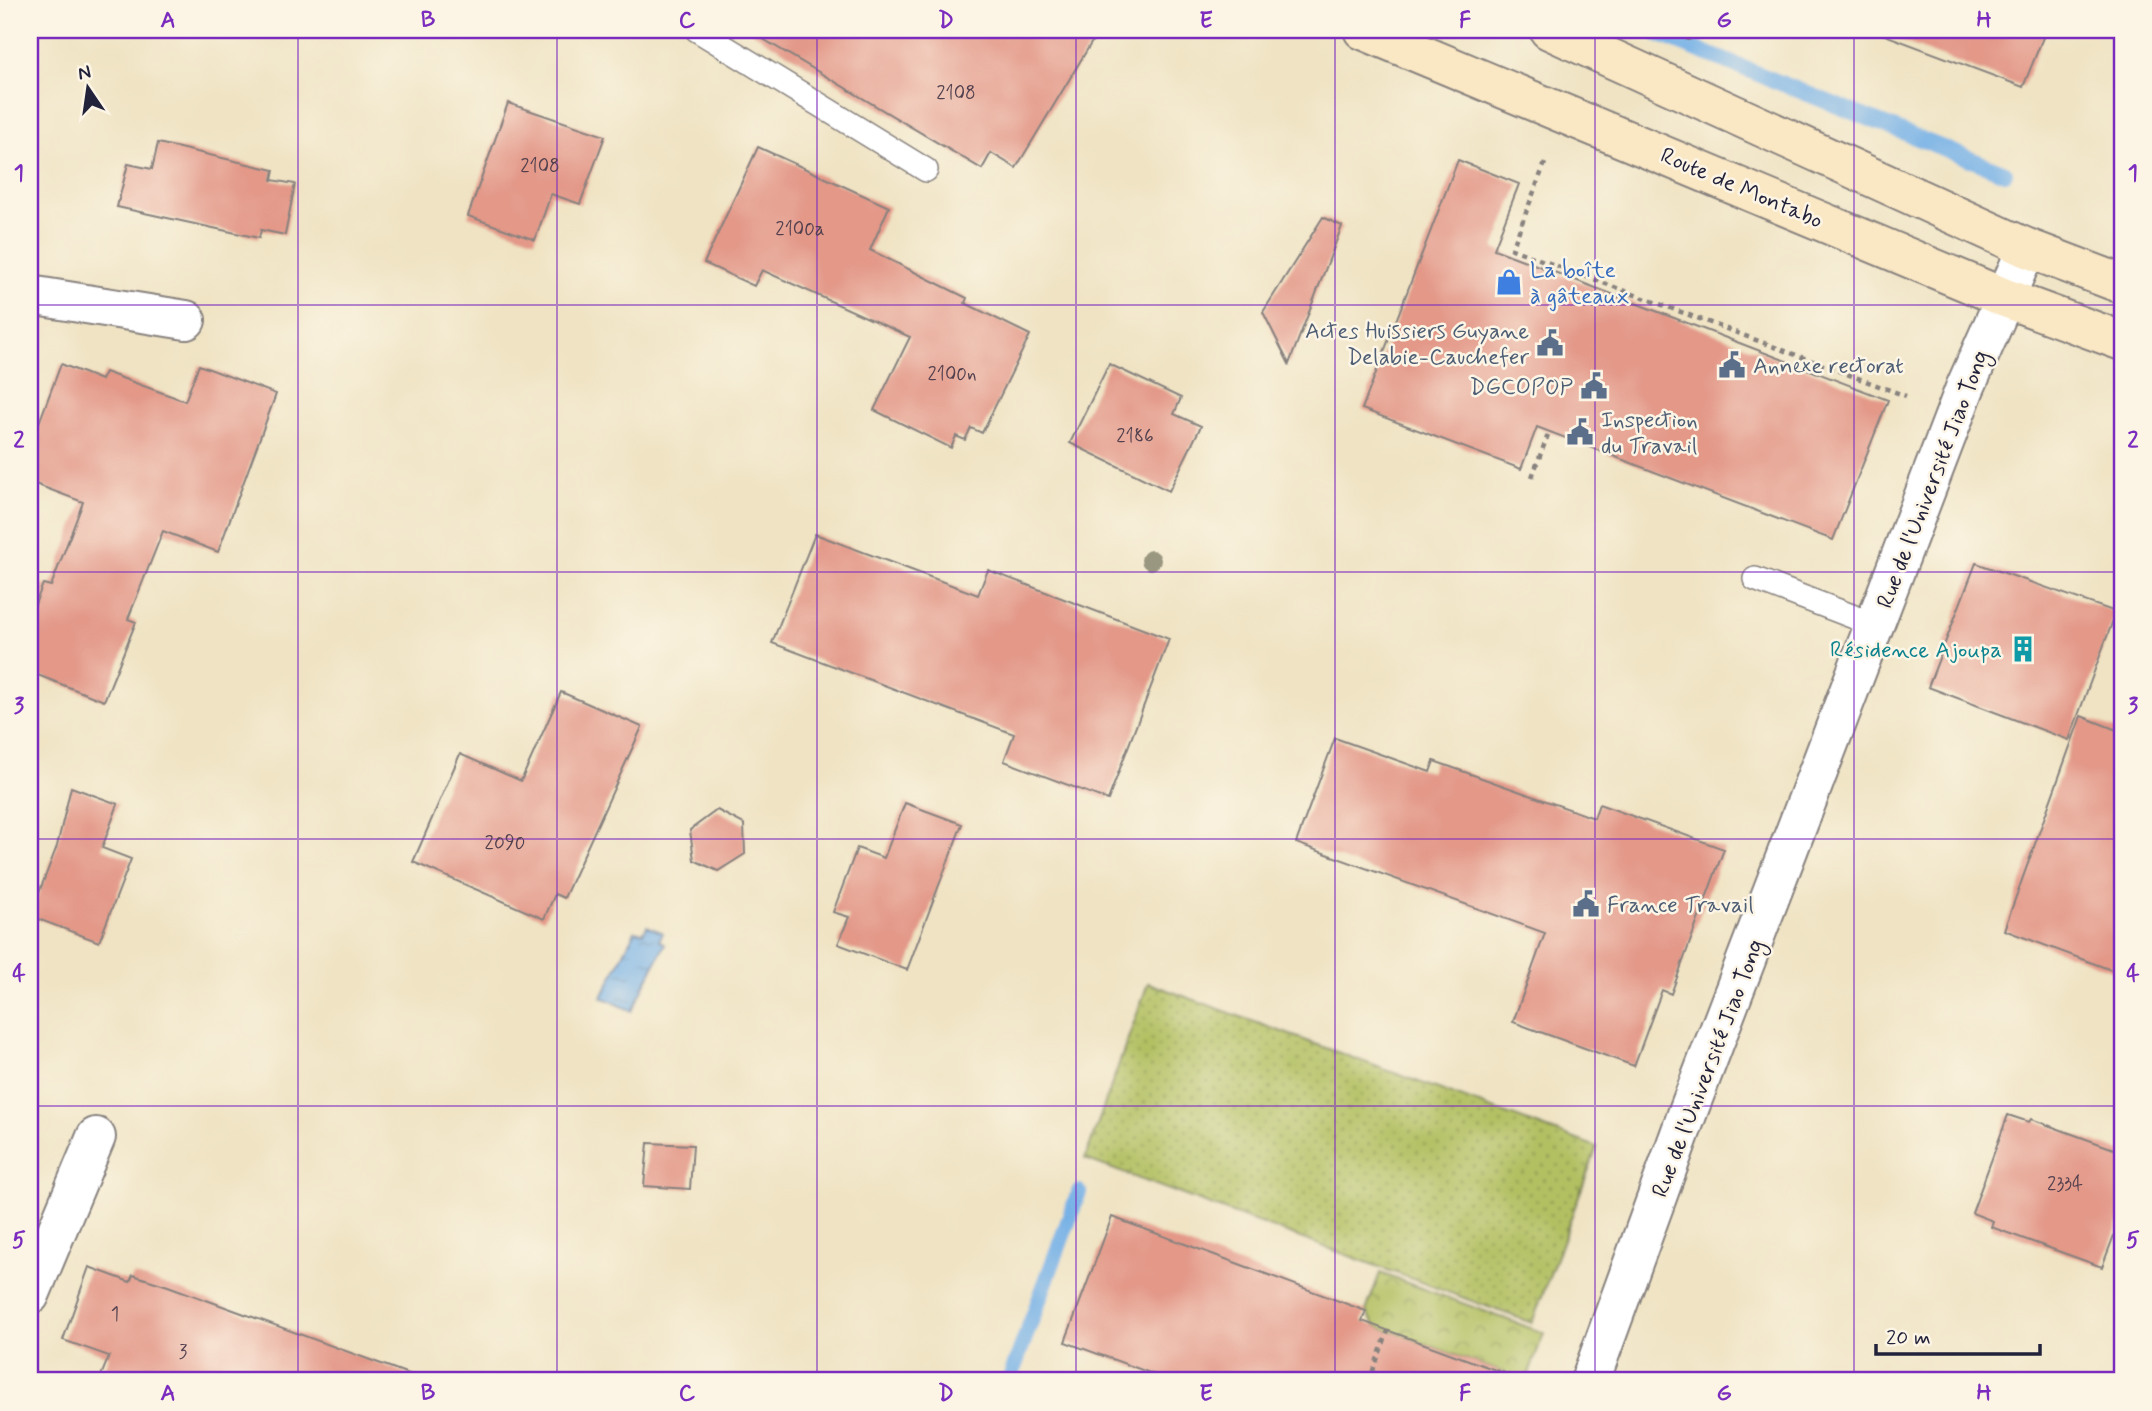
<svg xmlns="http://www.w3.org/2000/svg" width="2152" height="1411" font-family="Mynerve,sans-serif">
	<style>
		.grass { fill: url(#grass-dots); stroke: #6a714e; stroke-width: 2 }
		.park { fill: url(#park-crowns); stroke: #6a714e; stroke-width: 2 }
		.water { fill: url(#water-ripples); stroke: #4c6990; stroke-width: 2 }
		.lines { fill: none; stroke-linecap: round; stroke-linejoin: round }
		.stream { stroke: #75b0e6; stroke-width: 16 }
		.building { fill: #e39888 }
		.lane-casing { stroke: #88827f; stroke-width: 26 }
		.street-casing { stroke: #88827f; stroke-width: 42 }
		.secondary-casing { stroke: #88827f; stroke-width: 42 }
		.path { stroke: #88827f; stroke-width: 4.5; stroke-dasharray: 5 5; stroke-linecap: butt }
		.lane { stroke: #fff; stroke-width: 23 }
		.street { stroke: #fff; stroke-width: 38 }
		.secondary { stroke: #fae7c3; stroke-width: 38 }
		.tree { fill: #9a9780 }
		.grid { fill: none; stroke: #7b2cbf; stroke-width: 2; stroke-opacity: 0.55 }
		.labels { text-anchor: middle; stroke-width: 5; stroke-linejoin: round; paint-order: stroke }
		.number-label { font-size: 19px; fill: #52404e }
		.street-label { font-size: 23px; fill: #22223b; stroke: #fcf5e5 }
		.shop-label { font-size: 23px; fill: #366cbe; stroke: #fcf5e5; text-anchor: start }
		.service-label { font-size: 23px; fill: #4e5e75; stroke: #fcf5e5; text-anchor: start }
		.culture-label { font-size: 23px; fill: #0d838f; stroke: #fcf5e5; text-anchor: end }
		.neatline { fill: none; stroke: #7b2cbf; stroke-width: 2.5 }
		.grid-label { font-size: 23px; text-anchor: middle; font-weight: bold; fill: #7b2cbf }
	</style>
	<defs>
		<pattern id="grass-dots" width="8" height="8" patternUnits="userSpaceOnUse" patternTransform="scale(1.75)"><rect width="8" height="8" fill="#b2c062"/><path d="M2 2h.1M6 6h.1" fill="none" stroke="#909c52" stroke-width="1.8" stroke-linecap="round"/></pattern>
		<pattern id="park-crowns" width="20" height="18" patternUnits="userSpaceOnUse" patternTransform="scale(1.75)"><rect width="20" height="18" fill="#b2c062"/><path d="M2 6a3 3 0 1 1 6 0M12 15a3 3 0 1 1 6 0" fill="none" stroke="#909c52"/></pattern>
		<pattern id="water-ripples" width="26" height="14" patternUnits="userSpaceOnUse" patternTransform="scale(1.75)"><rect width="26" height="14" fill="#75b0e6"/><path d="M2 4q2-2 4 0t4 0M15 11q2-2 4 0t4 0" fill="none" stroke="#608fbc"/></pattern>
	</defs>
	<rect width="100%" height="100%" fill="#fcf5e5"/>
	<filter id="ink" filterUnits="userSpaceOnUse"><feTurbulence type="fractalNoise" baseFrequency=".0143" numOctaves="2"/><feDisplacementMap in="SourceGraphic" scale="14" xChannelSelector="R" yChannelSelector="G"/><feConvolveMatrix kernelMatrix="1 2 1 2 8 2 1 2 1" color-interpolation-filters="sRGB"/></filter>
	<filter id="wash" filterUnits="userSpaceOnUse"><feTurbulence type="fractalNoise" baseFrequency=".00686" numOctaves="4" result="noise"/><feDisplacementMap in="SourceGraphic" scale="28" xChannelSelector="R" yChannelSelector="G"/><feGaussianBlur stdDeviation="1.57" result="paint"/><feColorMatrix in="noise" values="0 0 0 0 0 0 0 0 0 0 0 0 0 0 0 0 0 1.4 0 .05"/><feComposite in="paint" operator="in"/></filter>
	<g filter="url(#wash)">
		<rect width="100%" height="100%" fill="#efe3c3"/>
		<path class="grass" d="M 1148,983 L 1597,1147 L 1532,1323 L 1085,1159 Z"/>
		<path class="park" d="M 1380,1273 L 1544,1333 L 1526,1381 L 1376,1326 L 1366,1311 Z"/>
		<path class="water" d="M 647,926 L 663,933 L 659,940 L 665,944 L 632,1011 L 602,997 L 635,931 L 643,933 Z"/>
		<g class="lines">
			<path class="stream" d="M 1648,30 L 2005,173
				M 1009,1381 L 1079,1192"/>
		</g>
		<g id="blocks">
			<path class="building" d="M 748,30 L 1099,30 L 1016,168 L 991,153 L 982,169 Z
				M 1883,30 L 2046,30 L 2023,87 L 1882,34 Z
				M 508,103 L 605,136 L 580,204 L 551,194 L 535,240 L 468,216 Z
				M 158,143 L 274,170 L 272,180 L 295,184 L 285,235 L 261,230 L 259,238 L 117,207 L 128,164 L 152,169 Z
				M 758,147 L 889,207 L 870,250 L 967,298 L 965,303 L 1030,335 L 982,433 L 971,428 L 965,440 L 956,436 L 951,448 L 874,410 L 910,337 L 762,270 L 754,286 L 704,263 Z
				M 1458,160 L 1519,184 L 1494,249 L 1888,400 L 1833,540 L 1537,427 L 1521,469 L 1362,409 Z
				M 1323,217 L 1342,226 L 1289,364 L 1263,312 Z
				M 61,364 L 101,380 L 105,372 L 185,401 L 199,365 L 276,394 L 218,552 L 163,531 L 128,619 L 136,622 L 104,701 L 30,672 L 30,617 L 43,584 L 51,586 L 83,502 L 30,482 L 30,447 Z
				M 1109,364 L 1181,398 L 1174,414 L 1201,426 L 1169,491 L 1070,443 Z
				M 815,534 L 978,595 L 988,570 L 1169,639 L 1108,800 L 1004,761 L 1014,734 L 772,643 Z
				M 1976,563 L 2116,612 L 2069,740 L 1928,687 Z
				M 561,692 L 642,727 L 564,898 L 555,894 L 544,919 L 413,862 L 460,754 L 521,781 Z
				M 2081,716 L 2122,732 L 2122,974 L 2004,930 Z
				M 1335,738 L 1430,772 L 1434,761 L 1594,818 L 1599,804 L 1724,849 L 1671,994 L 1662,990 L 1634,1066 L 1513,1022 L 1545,933 L 1296,843 Z
				M 71,787 L 118,804 L 102,848 L 131,859 L 99,942 L 30,916 L 57,846 Z
				M 905,803 L 962,824 L 907,970 L 838,944 L 849,917 L 833,912 L 857,848 L 884,858 Z
				M 717,810 L 744,824 L 745,854 L 718,871 L 694,860 L 690,830 Z
				M 2008,1115 L 2029,1122 L 2031,1119 L 2122,1152 L 2122,1214 L 2102,1267 L 1991,1227 L 1993,1221 L 1972,1213 Z
				M 648,1143 L 693,1145 L 690,1189 L 644,1186 Z
				M 1112,1217 L 1366,1311 L 1362,1321 L 1512,1376 L 1511,1381 L 1172,1381 L 1065,1342 Z
				M 89,1267 L 130,1282 L 133,1275 L 168,1286 L 414,1376 L 413,1381 L 99,1381 L 109,1356 L 63,1340 Z"/>
		</g>
	</g>
	<g filter="url(#ink)">
		<use href="#blocks" fill-opacity="0" stroke="#88827f" stroke-width="2"/>
		<g class="lines">
			<g class="lane-casing">
				<path id="lane" d="M 697,30 L 926,170
					M 1755,579 L 1875,625"/>
			</g>
			<g class="street-casing">
				<path id="street" d="M 30,295 L 186,320
					M 30,1295 L 96,1137
					M 1590,1381 L 1689,1109 L 1965,388 L 2027,248"/>
			</g>
			<g class="secondary-casing">
				<path id="secondary" d="M 1363,30 L 2005,298 L 2122,341
					M 1549,30 L 2027,248 L 2122,284"/>
			</g>
			<path class="path" d="M 1688,41 L 1688,30
				M 1545,163 L 1512,249 L 1906,396
				M 1532,477 L 1549,432
				M 1369,1381 L 1388,1331"/>
			<use href="#lane" class="lane"/>
			<use href="#street" class="street"/>
			<use href="#secondary" class="secondary"/>
		</g>
		<circle class="tree" cx="1151" cy="560" r="10"/>
	</g>
	<path class="grid" d="M 298,30 L 298,1381M 557,30 L 557,1381M 817,30 L 817,1381M 1076,30 L 1076,1381M 1335,30 L 1335,1381M 1595,30 L 1595,1381M 1854,30 L 1854,1381M 30,305 L 2122,305M 30,572 L 2122,572M 30,839 L 2122,839M 30,1106 L 2122,1106"/>
	<defs>
		<g id="shop-bare" transform="scale(2.1)"><path d="M-5-2.5h2.3a2.7 3.5 0 0 1 5.4 0H5L5.5 6h-11ZM-1.5-2.5h3a1.5 2.3 0 0 0-3 0Z" fill="#3f7fe0" stroke="#fcf5e5" stroke-width="2.5" paint-order="stroke"/></g>
		<g id="civic-bare" transform="scale(2.1)"><path d="M-.6-6.5H3V-4.5H.6V-3L4-1V1h2V6H-6V1h2V-1L-.6-3ZM-1.2 2.5V6h2.4V2.5Z" fill="#5c6f8a" stroke="#fcf5e5" stroke-width="2.5" paint-order="stroke"/></g>
		<g id="building-bare" transform="scale(2.1)"><path d="M-4-6H4V6H1V3H-1V6H-4ZM-2.5-4.3h1.7v1.8h-1.7ZM.8-4.3h1.7v1.8H.8ZM-2.5-1h1.7V.8h-1.7ZM.8-1h1.7V.8H.8Z" fill="#0f9aa8" stroke="#fcf5e5" stroke-width="2.5" paint-order="stroke"/></g>
	</defs>
	<g fill-rule="evenodd">
		<use href="#shop-bare" x="1509" y="282"/>
		<use href="#civic-bare" x="1550" y="343"/>
		<use href="#civic-bare" x="1732" y="365"/>
		<use href="#civic-bare" x="1594" y="386"/>
		<use href="#civic-bare" x="1580" y="432"/>
		<use href="#building-bare" x="2023" y="649"/>
		<use href="#civic-bare" x="1586" y="904"/>
	</g>
	<g class="labels">
		<g class="number-label">
			<text x="956" y="99">2108</text>
			<text x="540" y="172">2108</text>
			<text x="800" y="235">2100a</text>
			<text x="952" y="380">2100n</text>
			<text x="1135" y="442">2186</text>
			<text x="505" y="849">2090</text>
			<text x="2065" y="1190">2334</text>
			<text x="115" y="1320">1</text>
			<text x="183" y="1358">3</text>
		</g>
		<g class="street-label">
			<text transform="translate(1742 187) rotate(23)" y="8">Route de Montabo</text>
			<text transform="translate(1932 479) rotate(-69)" y="8">Rue de l'Université Jiao Tong</text>
			<text transform="translate(1707 1068) rotate(-69)" y="8">Rue de l'Université Jiao Tong</text>
		</g>
		<g class="shop-label">
			<text x="1530" y="277">La boîte<tspan x="1530" dy="26">à gâteaux</tspan></text>
		</g>
		<g class="service-label">
			<text x="1529" y="338" text-anchor="end">Actes Huissiers Guyane<tspan x="1529" dy="26">Delabie-Cauchefer</tspan></text>
			<text x="1753" y="373">Annexe rectorat</text>
			<text x="1573" y="394" text-anchor="end">DGCOPOP</text>
			<text x="1601" y="427">Inspection<tspan x="1601" dy="26">du Travail</tspan></text>
			<text x="1607" y="912">France Travail</text>
		</g>
		<g class="culture-label">
			<text x="2002" y="657">Résidence Ajoupa</text>
		</g>
	</g>
	<rect width="2152" height="1411" fill="none" stroke="#fcf5e5" stroke-width="77"/>
	<g transform="translate(88 88) rotate(347)" stroke="#fcf5e5" stroke-width="5" paint-order="stroke">
	<path d="M0-5L12 26L0 18L-12 26Z" fill="#22223b"/>
	<text y="-10" font-size="19" font-weight="bold" text-anchor="middle" fill="#22223b">N</text>
	</g>
	<path d="M1876 1344v10h164v-10" fill="none" stroke="#22223b" stroke-width="3.5"/>
	<text x="1886" y="1344" font-size="21" fill="#22223b" stroke="#fcf5e5" stroke-width="5" paint-order="stroke">20 m</text>
	<rect x="38" y="38" width="2076" height="1334" class="neatline"/>
	<g class="grid-label">
		<text x="168" y="27">A</text>
		<text x="428" y="27">B</text>
		<text x="687" y="27">C</text>
		<text x="946" y="27">D</text>
		<text x="1206" y="27">E</text>
		<text x="1465" y="27">F</text>
		<text x="1724" y="27">G</text>
		<text x="1984" y="27">H</text>
		<text x="19" y="180">1</text>
		<text x="2133" y="180">1</text>
		<text x="19" y="447">2</text>
		<text x="2133" y="447">2</text>
		<text x="19" y="713">3</text>
		<text x="2133" y="713">3</text>
		<text x="19" y="980">4</text>
		<text x="2133" y="980">4</text>
		<text x="19" y="1247">5</text>
		<text x="2133" y="1247">5</text>
		<text x="168" y="1400">A</text>
		<text x="428" y="1400">B</text>
		<text x="687" y="1400">C</text>
		<text x="946" y="1400">D</text>
		<text x="1206" y="1400">E</text>
		<text x="1465" y="1400">F</text>
		<text x="1724" y="1400">G</text>
		<text x="1984" y="1400">H</text>
	</g>
</svg>
